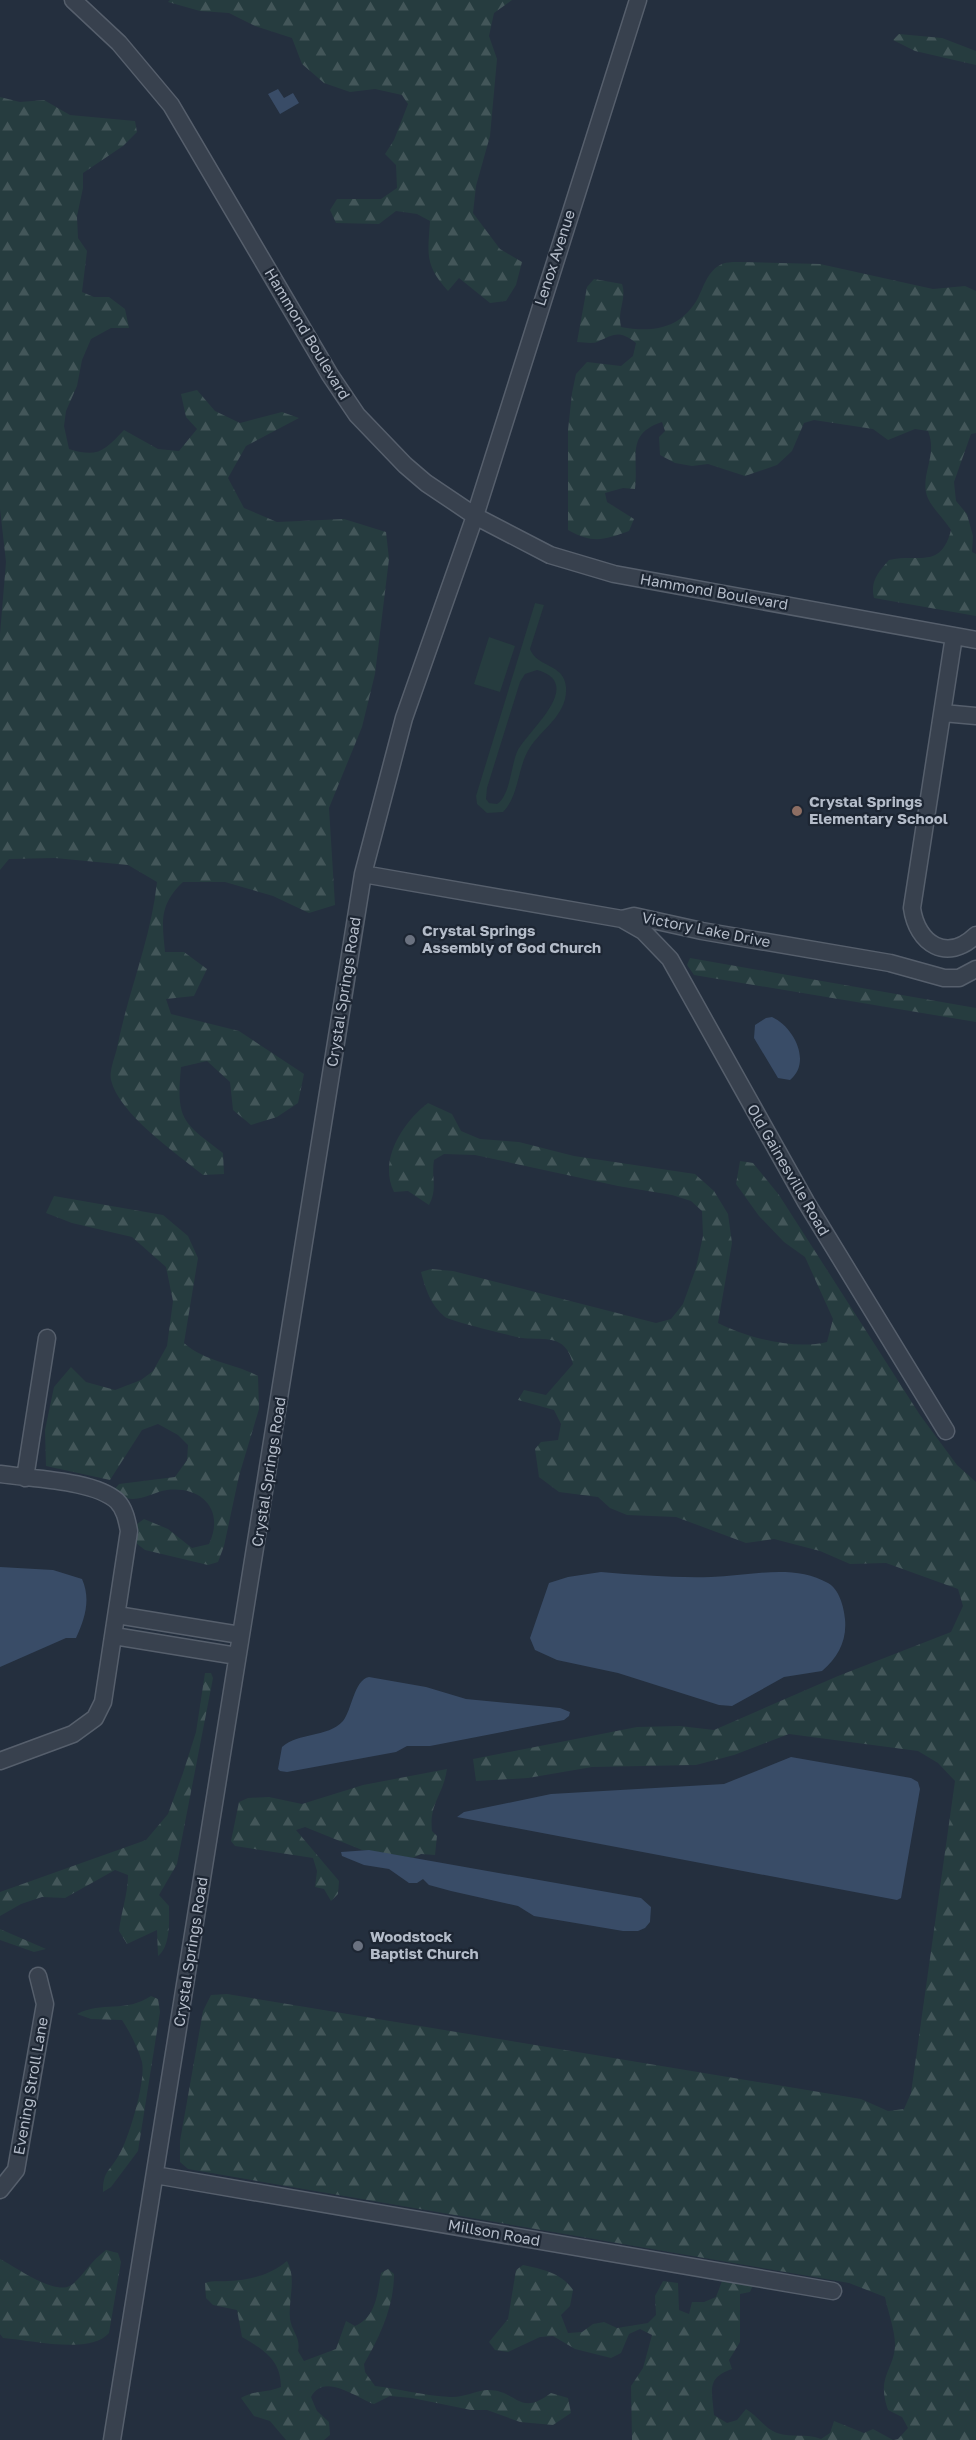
<svg xmlns="http://www.w3.org/2000/svg" width="976" height="2440" font-family="'Golos Text',sans-serif">
	<style>
		.forest { fill: url(#forest-firs) }
		.pitch { fill: #263c3f; fill-rule: evenodd }
		.water { fill: #394c67 }
		.lines { fill: none; stroke-linecap: round; stroke-linejoin: round }
		.minor-casing { stroke: #565f6c; stroke-width: 19 }
		.minor { stroke: #38414e; stroke-width: 16 }
		.education-dot { fill: #8d6e63; stroke: #1d2633; stroke-width: 2 }
		.worship-dot { fill: #6b7280; stroke: #1d2633; stroke-width: 2 }
		.labels { text-anchor: middle; stroke-width: 4.5; stroke-linejoin: round; paint-order: stroke }
		.street-label { font-size: 15px; fill: #b4bcc9; stroke: #1d2633 }
		.poi-label { font-size: 15px; font-weight: bold; fill: #b4bcc9; stroke: #1d2633; text-anchor: start }
	</style>
	<defs>
		<pattern id="forest-firs" width="22" height="20" patternUnits="userSpaceOnUse" patternTransform="scale(1.5)"><rect width="22" height="20" fill="#263c3f"/><path d="M5 1l3.5 6h-7zM16 11l3.5 6h-7z" fill="#435659"/></pattern>
	</defs>
	<rect width="100%" height="100%" fill="#242f3e"/>
	<path class="forest" d="M 170,0 L 512,0 L 494,13 L 489,36 L 497,59 L 490,136 L 476,186 L 473,213 L 500,249 L 522,262 L 516,285 L 506,301 L 490,303 L 459,278 L 448,291 C 424,264 428,254 430,221 L 417,214 L 396,211 L 379,224 L 336,223 L 330,210 L 337,199 L 381,199 L 397,188 L 396,165 L 385,154 L 394,140 L 408,104 L 402,95 L 375,89 L 350,92 L 324,83 L 302,64 L 292,38 L 255,26 L 229,13 L 200,11 L 168,2 Z
		M 899,34 L 942,38 L 976,51 L 976,65 L 915,51 L 893,40 Z
		M 0,97 L 20,102 L 44,100 L 70,115 L 135,121 L 137,132 L 123,146 L 83,173 L 83,188 L 77,216 L 78,238 L 87,251 L 82,292 L 94,297 L 109,297 L 125,309 L 129,328 L 111,328 L 91,339 L 82,360 L 77,386 L 66,411 L 64,426 L 69,449 C 98,458 104,451 124,430 L 158,449 L 179,451 L 197,429 L 186,417 L 181,394 L 197,390 L 215,411 L 240,423 L 282,412 L 299,418 L 246,446 L 228,478 L 244,508 L 277,522 L 344,519 L 386,532 L 389,559 L 375,674 L 362,727 L 329,808 L 335,905 L 309,913 L 273,896 L 225,882 L 183,882 C 159,905 162,921 165,952 L 184,952 L 207,969 L 194,996 L 166,999 L 171,1014 L 239,1031 L 304,1074 L 298,1103 L 277,1117 L 251,1125 L 233,1110 L 230,1082 L 207,1061 L 181,1067 C 176,1120 182,1122 223,1153 L 224,1174 L 203,1175 C 176,1153 119,1114 111,1080 C 109,1071 115,1057 117,1048 C 128,992 151,939 157,882 L 128,865 L 55,858 L 9,859 L 0,870 L 0,634 L 6,562 L 0,509 Z
		M 740,262 L 820,264 L 933,289 L 965,286 L 976,291 L 976,433 L 971,434 L 954,482 L 956,501 L 967,514 L 973,536 L 972,552 L 976,554 L 976,616 L 874,598 C 870,582 878,572 889,560 C 918,553 941,570 951,530 C 945,520 931,507 927,496 C 920,474 938,456 928,431 L 915,429 L 888,440 L 873,429 L 814,420 L 804,423 L 792,451 L 777,465 L 745,476 L 708,464 L 692,466 L 675,463 L 660,455 L 659,437 L 665,431 L 662,422 C 625,434 639,458 635,489 L 623,488 L 605,493 L 607,502 L 634,519 L 629,531 C 604,540 593,544 568,530 L 568,430 L 572,393 L 576,374 L 587,362 L 621,366 L 633,356 L 636,343 C 619,330 615,334 597,342 C 592,344 583,342 577,342 L 587,287 L 594,279 L 622,284 C 627,299 617,310 621,327 C 652,333 681,329 698,298 C 704,286 708,270 722,264 C 727,262 735,262 740,262 Z
		M 690,958 L 976,1008 L 976,1022 L 694,975 L 687,965 Z
		M 428,1103 L 452,1114 L 461,1131 L 480,1139 L 519,1142 L 574,1156 L 695,1174 L 714,1191 L 728,1214 L 732,1243 L 718,1323 C 748,1338 794,1350 827,1342 L 833,1319 L 805,1257 L 784,1242 L 759,1216 L 736,1184 L 740,1161 L 753,1163 L 779,1195 L 920,1415 L 957,1465 L 976,1482 L 976,2440 L 894,2440 L 898,2439 L 908,2428 L 902,2417 L 888,2410 C 876,2376 894,2371 895,2345 C 895,2330 888,2312 885,2297 L 849,2283 L 188,2169 L 180,2162 L 180,2141 L 203,2011 L 211,1995 L 227,1994 L 861,2099 L 888,2111 L 904,2109 L 911,2093 L 955,1781 L 938,1763 L 918,1751 L 789,1734 L 734,1755 L 696,1765 L 592,1767 L 528,1778 L 476,1781 L 473,1759 L 637,1727 L 680,1726 L 714,1730 L 838,1676 L 951,1632 L 963,1606 L 958,1589 L 886,1563 L 850,1564 L 820,1551 L 774,1539 L 746,1543 L 676,1517 L 627,1515 L 610,1508 L 598,1497 L 559,1492 L 539,1477 L 535,1449 L 541,1442 L 558,1440 L 561,1424 L 554,1410 L 518,1400 L 524,1390 L 546,1395 L 573,1364 C 565,1333 546,1341 522,1338 C 511,1336 451,1321 445,1317 C 431,1306 425,1288 421,1272 L 431,1269 L 453,1271 L 656,1323 L 671,1319 L 683,1304 L 696,1268 L 703,1236 L 702,1211 L 691,1201 L 672,1195 L 618,1186 L 475,1155 L 444,1154 L 434,1160 C 431,1178 438,1188 429,1205 L 408,1191 L 394,1192 C 378,1160 403,1122 428,1103 Z
		M 54,1196 L 163,1215 L 188,1236 L 198,1258 L 184,1343 C 205,1362 234,1363 258,1376 L 259,1409 L 239,1476 L 224,1546 L 218,1562 L 208,1565 L 145,1550 L 136,1543 L 137,1524 L 144,1519 L 168,1529 L 192,1548 L 209,1544 C 225,1510 202,1486 167,1490 C 154,1492 140,1502 126,1498 C 122,1497 117,1492 114,1490 L 119,1484 L 175,1477 L 187,1460 L 188,1445 L 178,1435 L 158,1424 L 142,1430 L 110,1480 L 46,1466 L 45,1430 L 54,1387 L 71,1367 L 86,1382 L 115,1390 L 141,1380 L 153,1371 L 167,1346 L 173,1301 L 166,1267 L 132,1237 L 72,1223 L 46,1213 Z
		M 205,1673 L 211,1673 L 213,1678 L 177,1864 L 159,1895 L 169,1906 C 169,1920 171,1946 158,1956 L 157,1930 L 127,1944 L 119,1931 C 121,1912 128,1894 128,1875 L 115,1870 L 65,1898 L 42,1897 L 21,1904 L 0,1916 L 0,1921 L 0,1892 L 146,1840 L 168,1814 L 183,1773 L 196,1732 Z
		M 447,1769 C 443,1796 429,1803 432,1831 L 437,1836 L 435,1855 L 421,1854 L 413,1858 L 362,1850 L 305,1827 L 296,1830 L 339,1881 L 338,1894 L 331,1901 L 324,1889 L 315,1887 L 317,1871 L 313,1858 L 235,1846 L 231,1841 L 239,1802 L 248,1798 L 269,1797 L 302,1804 L 363,1785 Z
		M 0,1929 L 46,1949 L 34,1952 L 0,1940 Z
		M 151,1996 L 158,1999 L 160,2012 L 138,2151 L 111,2187 L 103,2192 C 103,2171 109,2172 119,2155 C 129,2138 146,2081 142,2062 C 138,2048 130,2032 122,2020 L 91,2019 L 77,2014 C 102,2001 126,2013 151,1996 Z
		M 106,2250 L 118,2253 L 121,2262 L 109,2333 C 90,2355 31,2340 3,2338 L 0,2334 L 0,2259 C 15,2266 56,2298 73,2284 C 85,2273 92,2260 106,2250 Z
		M 287,2261 C 297,2278 288,2300 290,2319 C 292,2332 301,2338 298,2351 L 304,2361 L 336,2349 L 346,2321 L 355,2326 C 377,2316 377,2294 381,2273 L 388,2269 L 394,2274 C 394,2307 380,2336 364,2364 L 365,2372 L 375,2386 C 400,2389 425,2396 450,2397 C 463,2398 474,2391 487,2390 C 517,2389 518,2418 551,2393 L 568,2398 L 571,2413 L 553,2425 L 520,2422 L 487,2410 L 471,2410 L 412,2398 L 390,2396 L 374,2404 C 355,2397 324,2372 311,2397 L 317,2411 L 329,2422 L 330,2435 L 324,2440 L 286,2440 L 270,2421 L 254,2416 L 241,2398 C 254,2390 267,2393 281,2387 C 281,2360 264,2350 242,2337 L 237,2310 L 213,2305 L 206,2298 L 205,2283 C 214,2280 219,2282 229,2281 C 251,2280 270,2275 287,2261 Z
		M 523,2265 C 542,2269 562,2273 573,2290 L 570,2306 L 561,2315 L 568,2333 L 582,2332 L 593,2324 L 604,2322 L 617,2328 L 648,2323 L 656,2315 L 655,2296 L 663,2281 L 678,2283 L 679,2310 L 689,2314 L 692,2302 L 704,2302 L 716,2297 L 722,2281 L 754,2283 L 750,2292 L 740,2294 L 740,2342 L 729,2360 L 732,2369 C 706,2378 712,2390 714,2415 L 727,2423 L 737,2420 L 746,2409 C 758,2416 765,2429 777,2433 C 792,2438 807,2433 821,2439 L 830,2433 L 834,2421 L 864,2433 L 873,2429 L 893,2440 L 632,2440 L 631,2386 L 643,2368 L 652,2335 L 640,2329 L 629,2334 L 621,2353 L 611,2358 L 575,2349 L 553,2336 L 540,2337 L 508,2352 L 495,2350 L 489,2342 L 508,2319 L 516,2270 Z"/>
	<path class="pitch" d="M 535,603 L 544,605 L 530,649 C 537,668 564,663 566,687 C 568,715 541,729 529,749 C 517,769 519,796 503,812 L 487,813 L 477,804 L 476,796 ZM 537,670 C 587,684 526,732 517,752 C 511,766 510,796 497,804 L 489,803 L 486,799 L 487,788 L 520,682 L 525,674 Z
		M 489,637 L 515,646 L 500,692 L 474,684 Z"/>
	<path class="water" d="M 278,89 L 284,98 L 293,93 L 299,103 L 280,114 L 268,94 Z
		M 772,1017 C 794,1027 812,1062 790,1080 L 778,1078 L 754,1038 L 755,1025 L 766,1018 Z
		M 0,1567 L 53,1570 L 82,1579 C 91,1599 85,1619 76,1638 L 66,1638 L 0,1667 Z
		M 601,1572 C 637,1575 674,1578 711,1577 C 749,1576 793,1563 828,1583 C 839,1589 844,1607 845,1619 C 847,1641 838,1657 822,1671 L 784,1677 L 732,1706 L 719,1705 L 618,1673 L 557,1660 L 535,1650 L 530,1638 L 549,1583 L 568,1577 Z
		M 369,1677 L 426,1687 L 466,1699 L 560,1708 L 570,1712 L 569,1716 L 564,1720 L 430,1746 L 407,1746 L 396,1752 L 287,1772 L 280,1771 L 278,1769 L 282,1747 C 299,1732 327,1738 343,1721 C 352,1710 354,1680 369,1677 Z
		M 791,1757 L 911,1778 L 918,1782 L 920,1789 L 901,1898 L 897,1900 L 457,1817 L 464,1812 L 551,1794 L 724,1784 Z
		M 369,1850 L 641,1898 L 651,1907 L 650,1922 L 645,1928 L 638,1931 L 623,1931 L 534,1916 L 518,1906 L 451,1891 L 429,1885 L 423,1879 L 417,1883 L 409,1883 L 389,1869 L 364,1865 L 342,1856 L 341,1852 Z"/>
	<g class="lines">
		<g class="minor-casing">
			<path id="minor" d="M 73,0 L 119,43 L 171,105 L 330,375 L 357,415 L 405,465 L 426,483 L 475,516 L 550,555 L 614,574 L 976,640
				M 954,636 L 912,908 C 917,944 947,963 976,935
				M 943,713 L 976,716
				M 363,874 L 622,919 L 634,916 L 702,931 L 890,963 L 944,978 L 959,978 L 976,969
				M 622,919 L 643,931 L 670,959 L 806,1202 L 946,1431
				M 0,1474 C 31,1479 94,1480 117,1501 C 125,1509 127,1521 129,1531 L 103,1702 L 95,1718 L 73,1734 L 0,1761
				M 25,1478 L 47,1338
				M 117,1615 L 240,1635
				M 114,1636 L 237,1656
				M 155,2175 L 833,2291
				M 0,2190 L 16,2170 L 45,2004 L 38,1976
				M 112,2440 L 363,874 L 404,718 L 475,516 L 638,0"/>
		</g>
		<use href="#minor" class="minor"/>
	</g>
	<circle class="education-dot" cx="797" cy="811" r="6"/>
	<g class="worship-dot">
		<circle cx="410" cy="940" r="6"/>
		<circle cx="358" cy="1946" r="6"/>
	</g>
	<g class="labels">
		<g class="street-label">
			<text transform="translate(555 258) rotate(-72)" y="5">Lenox Avenue</text>
			<text transform="translate(307 334) rotate(59)" y="5">Hammond Boulevard</text>
			<text transform="translate(714 592) rotate(10)" y="5">Hammond Boulevard</text>
			<text transform="translate(706 930) rotate(11)" y="5">Victory Lake Drive</text>
			<text transform="translate(344 992) rotate(-81)" y="5">Crystal Springs Road</text>
			<text transform="translate(788 1170) rotate(60)" y="5">Old Gainesville Road</text>
			<text transform="translate(269 1472) rotate(-81)" y="5">Crystal Springs Road</text>
			<text transform="translate(191 1952) rotate(-81)" y="5">Crystal Springs Road</text>
			<text transform="translate(31 2086) rotate(-80)" y="5">Evening Stroll Lane</text>
			<text transform="translate(494 2233) rotate(10)" y="5">Millson Road</text>
		</g>
		<g class="poi-label">
			<text x="809" y="807">Crystal Springs<tspan x="809" dy="17">Elementary School</tspan></text>
			<text x="422" y="936">Crystal Springs<tspan x="422" dy="17">Assembly of God Church</tspan></text>
			<text x="370" y="1942">Woodstock<tspan x="370" dy="17">Baptist Church</tspan></text>
		</g>
	</g>
</svg>
